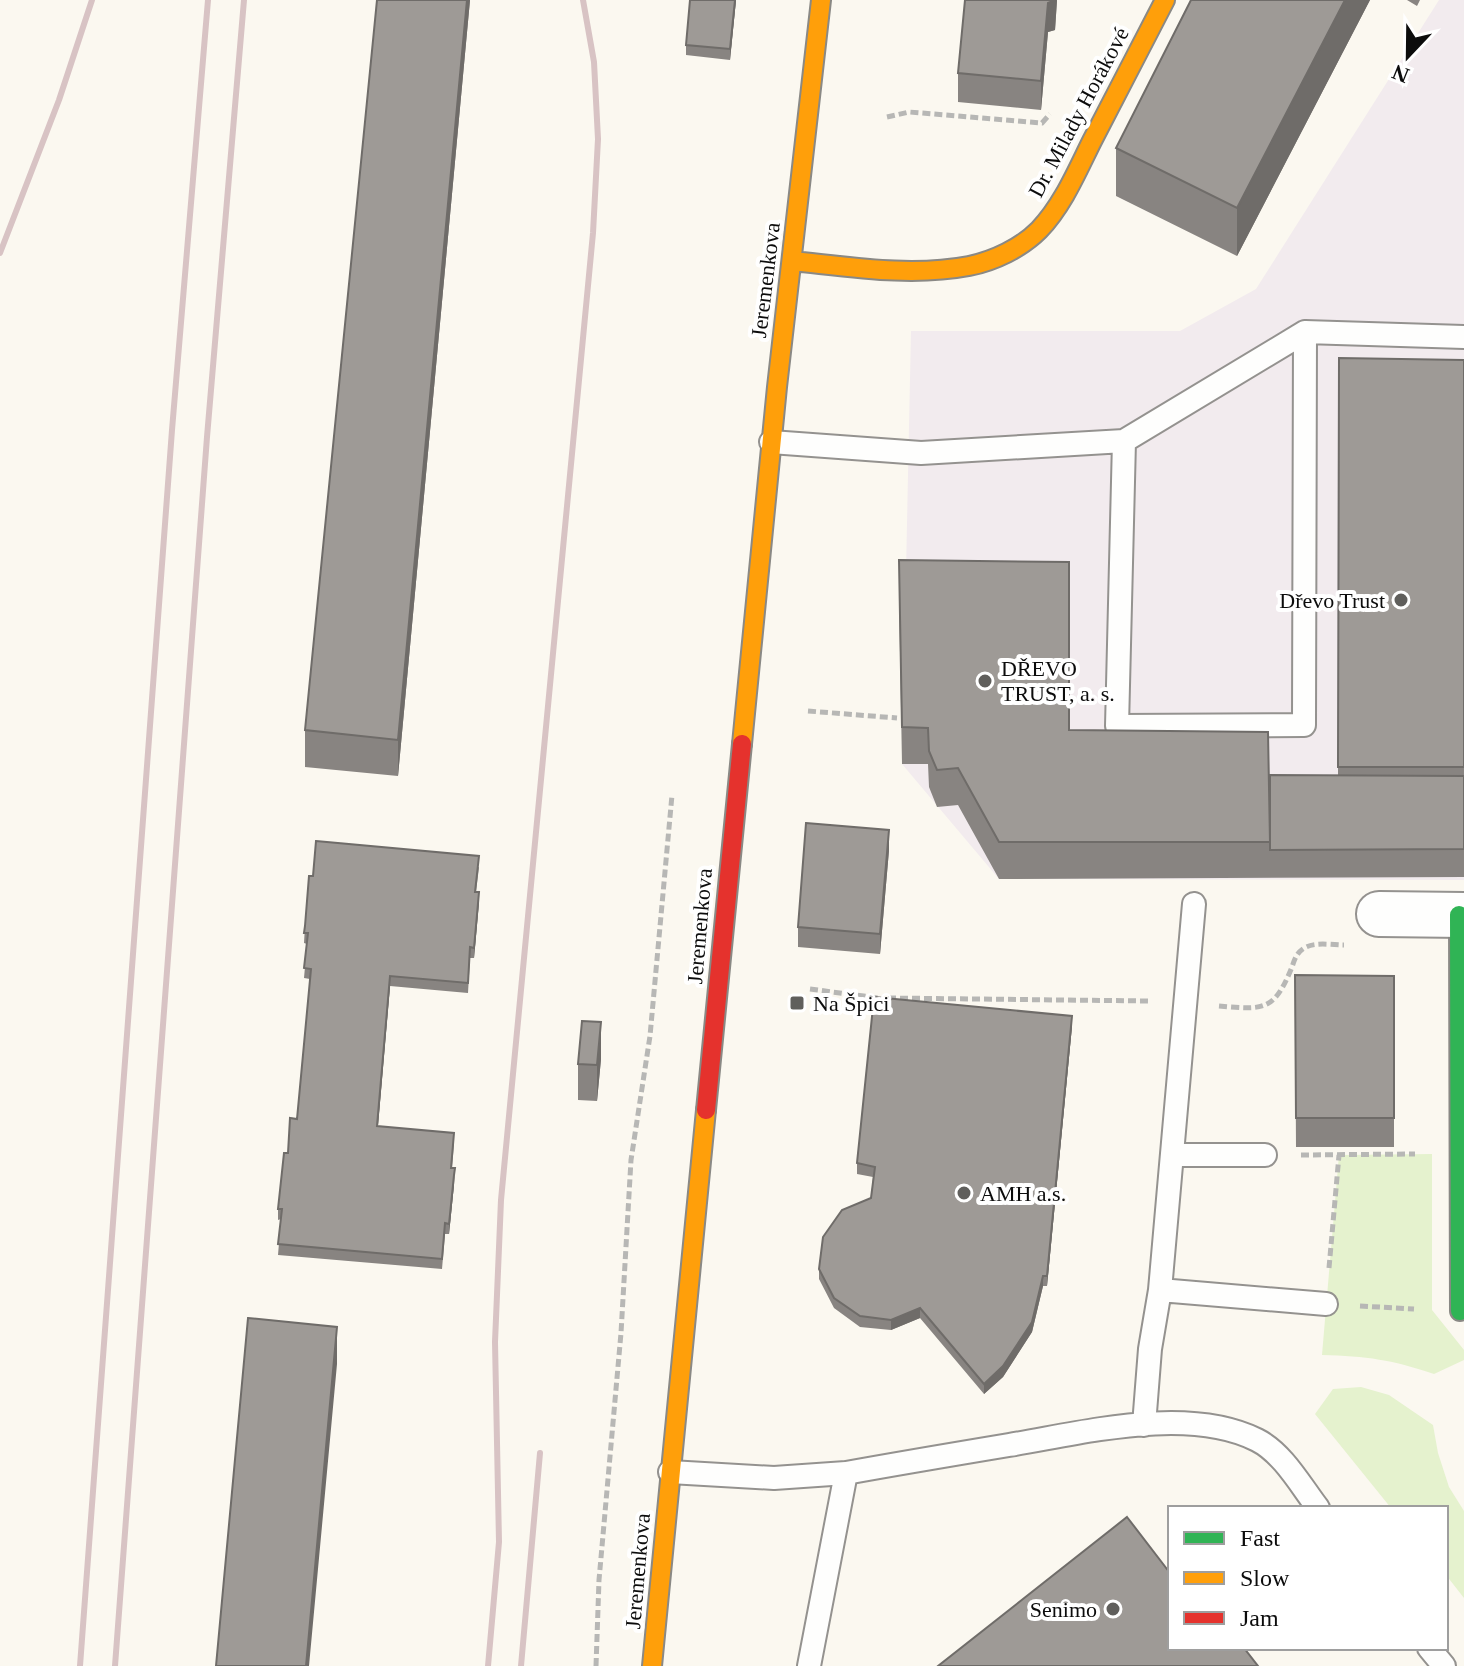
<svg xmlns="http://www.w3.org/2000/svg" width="1464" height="1666" font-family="'Times New Roman',serif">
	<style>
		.industrial { fill: #f2ebee }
		.green { fill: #e5f2ce }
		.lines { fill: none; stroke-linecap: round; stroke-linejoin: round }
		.lane-casing { stroke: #94928f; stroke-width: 26 }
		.street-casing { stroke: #94928f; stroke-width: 48 }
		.fast-casing { stroke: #8a8985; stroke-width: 22 }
		.slow-casing { stroke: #8a8985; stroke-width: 22 }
		.jam-casing { stroke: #8a8985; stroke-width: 22 }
		.path { stroke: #b7b7b5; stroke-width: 5; stroke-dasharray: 8 4; stroke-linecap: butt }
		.lane { stroke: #fefefd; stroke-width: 22 }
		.street { stroke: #fefefd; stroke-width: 44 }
		.fast { stroke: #30b455; stroke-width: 18 }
		.slow { stroke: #ff9f0a; stroke-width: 18 }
		.jam { stroke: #e5322d; stroke-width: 18 }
		.rail { stroke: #d8c3c4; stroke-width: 6 }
		.wall { fill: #888481 }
		.shaded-wall { fill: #6f6c69 }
		.building { fill: #9e9a96; stroke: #6f6c69; stroke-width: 2 }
		.poi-dot { fill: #605f5c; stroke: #fff; stroke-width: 3 }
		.labels { text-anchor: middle; stroke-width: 8; stroke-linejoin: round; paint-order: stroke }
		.street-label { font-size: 22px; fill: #0c0c0c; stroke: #fff }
		.poi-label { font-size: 22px; fill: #0c0c0c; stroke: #fff; text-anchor: start }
	</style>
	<rect width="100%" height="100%" fill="#fbf8f0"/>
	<path class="industrial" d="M 1439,0 L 1464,0 L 1464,880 L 999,879 L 902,764 L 911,331 L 1180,331 L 1256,289 Z"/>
	<path class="green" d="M 1432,1154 L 1432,1310 L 1464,1350 L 1464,1360 L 1434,1374 C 1393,1360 1366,1356 1322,1355 L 1339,1155 Z
		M 1361,1387 L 1389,1395 L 1433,1425 L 1438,1453 L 1449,1487 L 1464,1511 L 1464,1598 L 1446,1575 L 1446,1508 L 1391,1508 L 1315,1414 L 1333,1389 Z"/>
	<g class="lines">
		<g class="lane-casing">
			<path id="lane" d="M 1124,441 L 1305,332
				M 771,442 L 921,453 L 1124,441 L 1117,726 L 1304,725 L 1305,332 L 1464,337
				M 1172,1155 L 1265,1155
				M 1160,1290 L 1326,1304
				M 1144,1425 L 1150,1349 L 1160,1290 L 1194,904
				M 670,1472 L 774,1478 L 846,1473
				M 1429,1648 L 1444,1666
				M 809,1666 L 846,1473 C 901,1463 955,1454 1009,1445 C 1083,1433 1187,1405 1257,1440 C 1283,1453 1301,1486 1318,1508"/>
		</g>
		<g class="street-casing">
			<path id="street" d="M 1379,914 L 1464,915"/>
		</g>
		<g class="fast-casing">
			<path id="fast" d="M 1459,915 L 1460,1311"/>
		</g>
		<g class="slow-casing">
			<path id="slow" d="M 793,261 C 851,267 911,277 969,266 C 994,261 1021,248 1039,230 C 1063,205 1077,171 1092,141 C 1116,94 1141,47 1165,0
				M 742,744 L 777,387 L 821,0
				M 652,1666 L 706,1110"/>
		</g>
		<g class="jam-casing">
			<path id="jam" d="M 706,1110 L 742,744"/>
		</g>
		<path class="path" d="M 887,117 L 909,112 L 1042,123 L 1050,114
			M 808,711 L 897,718
			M 810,989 L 878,998
			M 888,998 L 1150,1001
			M 1219,1006 C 1265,1010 1274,1011 1292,967 C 1295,958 1297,952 1306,947 C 1317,942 1332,945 1344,945
			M 1301,1155 L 1415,1154
			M 1329,1268 L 1339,1155
			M 1360,1306 L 1414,1309
			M 596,1666 L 599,1580 L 621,1333 L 631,1160 L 650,1036 L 672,795"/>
		<use href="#lane" class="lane"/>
		<use href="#street" class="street"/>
		<use href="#fast" class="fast"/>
		<use href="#slow" class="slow"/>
		<use href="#jam" class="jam"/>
		<path class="rail" d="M 0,253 L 59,100 L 92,0
			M 80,1666 L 172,430 L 208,0
			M 115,1666 L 207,437 L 244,0
			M 488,1666 L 499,1542 L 495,1342 L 501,1200 L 593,233 L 598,139 L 594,62 L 583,0
			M 521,1666 L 540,1453"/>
	</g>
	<path class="wall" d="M 377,0 L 470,0 L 398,776 L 305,767 L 305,730 Z
		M 736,0 L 730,60 L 686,55 L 686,45 Z
		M 1057,0 L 1055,30 L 1048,32 L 1041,110 L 958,102 L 958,73 Z
		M 1191,0 L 1370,0 L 1237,256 L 1116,196 L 1116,148 Z
		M 1407,0 L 1420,0 L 1417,6 Z
		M 1339,358 L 1464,360 L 1464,877 L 999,879 L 958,805 L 937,807 L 929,787 L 928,764 L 902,764 L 899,597 L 1069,730 L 1270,840 L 1338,776 Z
		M 889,850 L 880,954 L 798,947 L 798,927 Z
		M 479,867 L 476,892 L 479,902 L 474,958 L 470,958 L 468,993 L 390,986 L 378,1126 L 454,1143 L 452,1168 L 454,1185 L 449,1234 L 445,1234 L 442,1269 L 278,1255 L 281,1219 L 278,1220 L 278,1209 L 288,1153 L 297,1119 L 310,979 L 304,978 L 307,944 L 304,943 L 305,926 Z
		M 1295,975 L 1394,976 L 1394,1147 L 1296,1147 Z
		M 1072,1026 L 1047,1286 L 1043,1286 L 1032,1332 L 1003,1377 L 984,1394 L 920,1318 L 891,1330 L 860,1327 L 834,1308 L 819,1279 L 819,1269 L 871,1198 L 873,1177 L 857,1174 L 857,1163 Z
		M 601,1059 L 597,1101 L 578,1100 L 578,1064 Z"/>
	<path class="shaded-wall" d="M 467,0 L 470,0 L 398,776 L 398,740 Z
		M 735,0 L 736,0 L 730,60 L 730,49 Z
		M 1055,0 L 1057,0 L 1055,30 L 1048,32 L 1041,110 L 1041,81 L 1048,3 Z
		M 1345,0 L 1370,0 L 1237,256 L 1237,208 Z
		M 889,830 L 889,850 L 880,954 L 880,934 Z
		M 479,892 L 479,902 L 474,958 L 474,948 Z
		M 390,976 L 390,986 L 377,1136 L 377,1126 Z
		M 1072,1016 L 1072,1026 L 1047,1286 L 1047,1276 Z
		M 601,1022 L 601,1059 L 597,1101 L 597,1065 Z
		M 455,1168 L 454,1185 L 449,1234 L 449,1224 Z
		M 1043,1276 L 1043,1286 L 1032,1332 L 1003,1377 L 984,1394 L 984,1384 Z
		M 920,1308 L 920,1318 L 891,1330 L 891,1320 Z
		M 337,1327 L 337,1364 L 309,1666 L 306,1666 Z"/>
	<path class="building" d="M 377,0 L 467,0 L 398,740 L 305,730 Z
		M 690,0 L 735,0 L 730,49 L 686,45 Z
		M 965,0 L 1055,0 L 1048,3 L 1041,81 L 958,73 Z
		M 1191,0 L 1345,0 L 1237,208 L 1116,148 Z
		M 1339,358 L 1464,360 L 1464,767 L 1338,767 Z
		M 899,560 L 1069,562 L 1069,730 L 1268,732 L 1270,842 L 999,842 L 958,768 L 937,770 L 929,751 L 928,728 L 902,727 Z
		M 1270,775 L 1464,776 L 1464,849 L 1270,850 Z
		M 806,823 L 889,830 L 880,934 L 798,927 Z
		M 316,841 L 479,856 L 475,892 L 479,892 L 474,948 L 470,947 L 468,983 L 390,976 L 377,1126 L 454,1133 L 451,1168 L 455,1168 L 454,1175 L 449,1224 L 445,1223 L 442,1259 L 278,1244 L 282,1209 L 278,1209 L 284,1153 L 288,1153 L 290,1118 L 297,1119 L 311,969 L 304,968 L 308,933 L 304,933 L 305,926 L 309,876 L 313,876 Z
		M 1295,975 L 1394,976 L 1394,1118 L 1296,1118 Z
		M 874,997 L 1072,1016 L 1047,1276 L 1043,1276 L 1032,1322 L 1003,1366 L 984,1384 L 920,1308 L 891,1320 L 860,1316 L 834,1298 L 819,1269 L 823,1237 L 842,1210 L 871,1198 L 875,1167 L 857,1163 Z
		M 582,1021 L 601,1022 L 597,1065 L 578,1064 Z
		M 248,1318 L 337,1327 L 306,1666 L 216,1666 Z
		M 1127,1517 L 1170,1573 L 1170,1648 L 1244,1648 L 1258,1666 L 938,1666 Z"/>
	<g class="poi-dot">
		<circle cx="1401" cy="600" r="8"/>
		<circle cx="985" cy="681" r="8"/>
		<rect x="789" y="995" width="16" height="16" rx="4"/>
		<circle cx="964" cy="1193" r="8"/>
		<circle cx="1113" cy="1609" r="8"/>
	</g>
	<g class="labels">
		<g class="street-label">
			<text transform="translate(1078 112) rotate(-62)" y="8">Dr. Milady Horákové</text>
			<text transform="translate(765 280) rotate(-83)" y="8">Jeremenkova</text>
			<text transform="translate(699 926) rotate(-85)" y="8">Jeremenkova</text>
			<text transform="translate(637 1571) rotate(-85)" y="8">Jeremenkova</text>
		</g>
		<g class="poi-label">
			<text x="1385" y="608" text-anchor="end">Dřevo Trust</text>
			<text x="1001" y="676">DŘEVO<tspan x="1001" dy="25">TRUST, a. s.</tspan></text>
			<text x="813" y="1011">Na Špici</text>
			<text x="980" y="1201">AMH a.s.</text>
			<text x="1097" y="1617" text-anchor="end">Senimo</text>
		</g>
	</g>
	<rect x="1168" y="1506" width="280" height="144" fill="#ffffff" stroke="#9e9e9e" stroke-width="2"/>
	<rect x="1184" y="1532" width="40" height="12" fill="#30b455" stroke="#9e9e9e" stroke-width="2"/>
	<text x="1240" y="1546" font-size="24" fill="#0c0c0c">Fast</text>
	<rect x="1184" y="1572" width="40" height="12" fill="#ff9f0a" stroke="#9e9e9e" stroke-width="2"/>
	<text x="1240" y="1586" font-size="24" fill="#0c0c0c">Slow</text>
	<rect x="1184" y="1612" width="40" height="12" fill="#e5322d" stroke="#9e9e9e" stroke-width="2"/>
	<text x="1240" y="1626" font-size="24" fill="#0c0c0c">Jam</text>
	<g transform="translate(1408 56) rotate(202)" stroke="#ffffff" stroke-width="6" paint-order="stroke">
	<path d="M0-6L14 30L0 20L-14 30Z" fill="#0c0c0c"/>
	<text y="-12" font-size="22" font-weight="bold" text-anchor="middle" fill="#0c0c0c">N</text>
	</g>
</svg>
